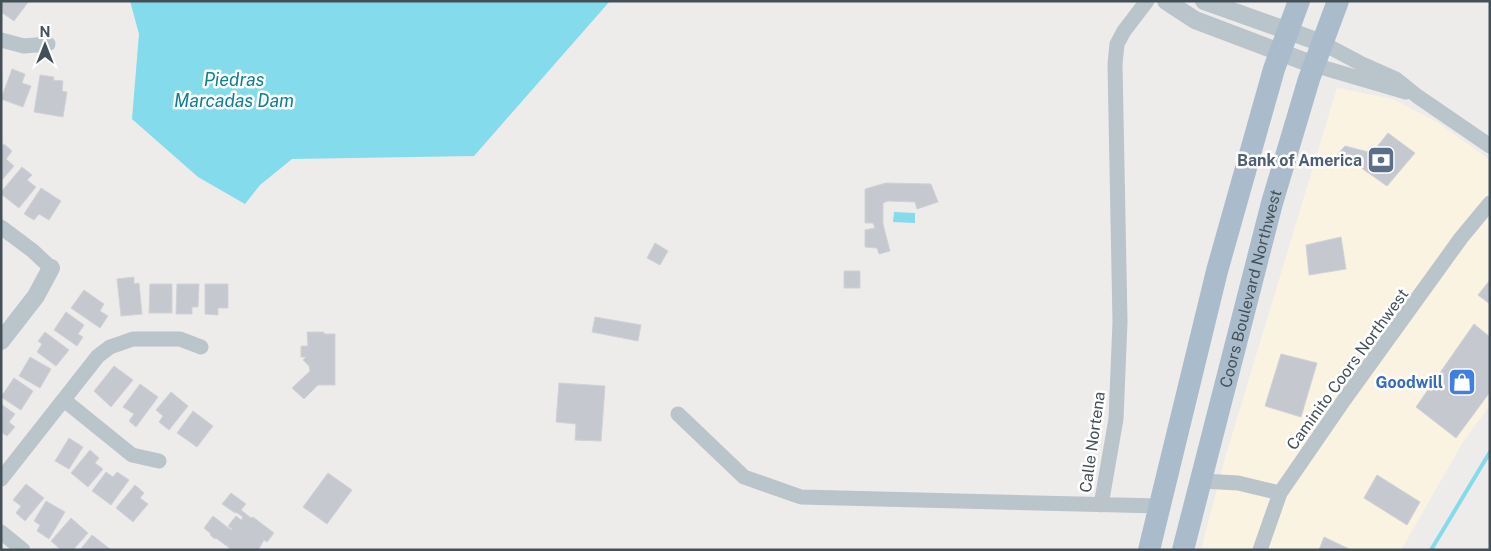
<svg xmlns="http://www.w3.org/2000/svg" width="1491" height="551" font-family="'Public Sans',sans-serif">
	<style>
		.commercial { fill: #fbf3e2 }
		.water { fill: #83dbec }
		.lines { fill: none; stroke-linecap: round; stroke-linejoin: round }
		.stream { stroke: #83dbec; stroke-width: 4 }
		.building { fill: #c5c8ce; stroke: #cfd2d7 }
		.minor { stroke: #b9c4cb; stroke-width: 15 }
		.tertiary { stroke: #b9c4cb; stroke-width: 18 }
		.primary { stroke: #aabccb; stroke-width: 22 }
		.labels { text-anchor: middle; stroke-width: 5; stroke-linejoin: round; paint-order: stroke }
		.service-label { font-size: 16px; font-weight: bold; fill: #4e5e75; stroke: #fff; text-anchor: end }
		.street-label { font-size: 16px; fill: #445058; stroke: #fff }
		.shop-label { font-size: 16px; font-weight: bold; fill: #366cbe; stroke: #fff; text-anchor: end }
		.water-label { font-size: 18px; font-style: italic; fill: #0c8095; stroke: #fff }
	</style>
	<rect width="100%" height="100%" fill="#eeebeb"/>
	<path class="commercial" d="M 1337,88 L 1393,99 L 1437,122 L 1490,160 L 1490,405 L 1463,442 L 1401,550 L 1201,550 L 1226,455 Z"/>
	<path class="water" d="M 130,1 L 610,1 L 474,156 L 292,159 L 260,185 L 245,204 L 198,177 L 132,119 L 139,34 Z
		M 894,212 L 915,213 L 915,223 L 893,222 Z"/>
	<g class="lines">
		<path class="stream" d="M 1431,550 L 1490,452"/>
	</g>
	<path class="building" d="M 1,1 L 29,1 L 14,21 L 1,12 Z
		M 12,69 L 25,74 L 22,83 L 31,86 L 23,107 L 1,99 Z
		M 40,75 L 54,77 L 53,80 L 63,81 L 62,91 L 67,92 L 63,117 L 34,112 Z
		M 1388,133 L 1415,153 L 1387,186 L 1360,167 L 1355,161 L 1336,156 L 1345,146 L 1372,153 Z
		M 4,144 L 12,151 L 6,159 L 14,166 L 1,181 L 1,146 Z
		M 22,167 L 32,175 L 27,180 L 36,187 L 19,208 L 1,194 L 1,192 Z
		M 886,183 L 931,184 L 938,202 L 917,209 L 915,202 L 888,201 L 883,203 L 883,224 L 890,251 L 879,254 L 877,248 L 865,247 L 865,230 L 875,228 L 873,223 L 865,223 L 865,189 Z
		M 41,188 L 61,201 L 49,220 L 39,214 L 34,220 L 24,214 Z
		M 1341,237 L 1346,269 L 1309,275 L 1306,245 Z
		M 655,243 L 668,251 L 660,265 L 647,258 Z
		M 844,271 L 860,271 L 860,288 L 844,288 Z
		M 134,277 L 134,284 L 139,283 L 142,314 L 121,316 L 117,279 Z
		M 1490,280 L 1490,304 L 1478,295 Z
		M 150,284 L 172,284 L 172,313 L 149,313 Z
		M 177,284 L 199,284 L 198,307 L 192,307 L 192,314 L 176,314 Z
		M 205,284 L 228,284 L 228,308 L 218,308 L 218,315 L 205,314 Z
		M 84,290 L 104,304 L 100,311 L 108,316 L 100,328 L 71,308 Z
		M 66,312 L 84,325 L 78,334 L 83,337 L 77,346 L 54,330 Z
		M 595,317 L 641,325 L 638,341 L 592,332 Z
		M 1474,324 L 1490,337 L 1490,392 L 1456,438 L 1416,407 Z
		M 45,332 L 69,350 L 56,366 L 37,352 L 42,344 L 38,341 Z
		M 307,332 L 324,332 L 324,334 L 335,334 L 335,385 L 318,385 L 304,399 L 292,388 L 310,371 L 309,366 L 303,360 L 306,357 L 301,357 L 301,346 L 308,346 Z
		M 1281,354 L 1317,363 L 1301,417 L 1265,406 Z
		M 30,357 L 51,369 L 40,388 L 19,376 Z
		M 114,366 L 133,380 L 111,407 L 94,391 Z
		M 14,378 L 33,391 L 21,410 L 1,397 Z
		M 559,383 L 605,386 L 601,441 L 575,440 L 576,424 L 556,422 Z
		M 140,384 L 158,397 L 136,427 L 129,421 L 134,414 L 123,407 Z
		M 171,392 L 188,406 L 169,430 L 159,422 L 163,416 L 156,410 Z
		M 1,404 L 15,414 L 9,422 L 15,427 L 7,436 L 1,432 Z
		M 193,411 L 213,426 L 197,447 L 177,433 Z
		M 69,438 L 83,447 L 69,469 L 55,461 Z
		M 90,450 L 99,458 L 95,463 L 103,469 L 88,487 L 71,473 Z
		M 106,472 L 113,477 L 117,472 L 129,480 L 111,505 L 92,491 Z
		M 328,473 L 352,490 L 327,524 L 303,507 Z
		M 1377,475 L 1420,502 L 1407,525 L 1364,498 Z
		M 26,484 L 44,498 L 25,521 L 16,513 L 21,506 L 13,500 Z
		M 135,485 L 144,493 L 140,498 L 148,504 L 133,522 L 116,508 Z
		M 231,493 L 246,504 L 241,510 L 251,518 L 253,517 L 274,533 L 267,542 L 264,540 L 258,550 L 232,550 L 216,538 L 215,539 L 210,535 L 211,534 L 204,528 L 213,516 L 231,530 L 232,529 L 228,526 L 236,516 L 241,520 L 243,517 L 236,512 L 235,513 L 222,504 Z
		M 46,501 L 65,512 L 49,539 L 37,531 L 40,525 L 34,521 Z
		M 71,518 L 88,533 L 73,550 L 61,550 L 51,541 Z
		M 92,535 L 110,549 L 110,550 L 80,550 Z
		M 1324,537 L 1349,549 L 1349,550 L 1319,550 Z"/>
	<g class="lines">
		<path class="minor" d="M 1,40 L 24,46 L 48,44
			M 1322,43 L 1360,63 L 1396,79 L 1417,96 L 1490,146
			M 1314,65 L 1406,92
			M 1,227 L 33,251 L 51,268
			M 64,400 L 132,455 L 159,461
			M 678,414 L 744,477 L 801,497 L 1160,506
			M 1,479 L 98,356 L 110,347 L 133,339 L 180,339 L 201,347
			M 1202,481 L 1238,483 L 1280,493 L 1344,400 L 1461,238 L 1490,203
			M 1101,505 L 1116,419 L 1120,322 L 1115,64 L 1117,44 L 1124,31 L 1147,1
			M 1,532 L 23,550
			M 1260,550 L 1280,493"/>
		<path class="tertiary" d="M 1166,1 L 1195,20 L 1314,65
			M 1204,1 L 1322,43
			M 1,341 L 36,296 L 51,268"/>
		<g class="primary">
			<path d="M 1149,550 L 1217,271 L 1274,69 L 1299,1"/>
			<path id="s1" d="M 1183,550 L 1272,203 L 1309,79 L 1338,1"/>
		</g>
	</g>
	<defs>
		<g id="bank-square" transform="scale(1.4375)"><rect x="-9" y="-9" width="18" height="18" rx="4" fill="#5c6f8a" stroke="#fff"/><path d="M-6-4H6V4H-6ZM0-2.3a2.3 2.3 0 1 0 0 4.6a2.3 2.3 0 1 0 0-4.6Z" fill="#fff"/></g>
		<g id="shop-square" transform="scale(1.4375)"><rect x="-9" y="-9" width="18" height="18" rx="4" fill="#3f7fe0" stroke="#fff"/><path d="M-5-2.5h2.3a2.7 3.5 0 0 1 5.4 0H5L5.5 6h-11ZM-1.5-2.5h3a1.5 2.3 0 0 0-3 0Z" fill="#fff"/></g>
	</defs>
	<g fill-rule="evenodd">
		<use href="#bank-square" x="1381" y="160"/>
		<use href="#shop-square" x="1462" y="382"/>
	</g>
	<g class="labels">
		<g class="service-label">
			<text x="1362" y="166">Bank of America</text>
		</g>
		<g class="street-label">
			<text dy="6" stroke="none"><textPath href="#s1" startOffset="270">Coors Boulevard Northwest</textPath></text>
			<text transform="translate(1347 369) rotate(-54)" y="6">Caminito Coors Northwest</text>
			<text transform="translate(1092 442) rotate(-82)" y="6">Calle Nortena</text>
		</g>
		<g class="shop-label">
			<text x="1443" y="388">Goodwill</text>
		</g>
		<g class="water-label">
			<text x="234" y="86">Piedras<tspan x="234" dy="21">Marcadas Dam</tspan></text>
		</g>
	</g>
	<rect width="1491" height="551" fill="none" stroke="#445058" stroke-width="5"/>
	<g transform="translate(45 45)" stroke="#ffffff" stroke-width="4" paint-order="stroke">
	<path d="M0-4L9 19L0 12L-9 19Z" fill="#445058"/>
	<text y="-8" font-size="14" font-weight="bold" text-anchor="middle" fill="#445058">N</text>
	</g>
</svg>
